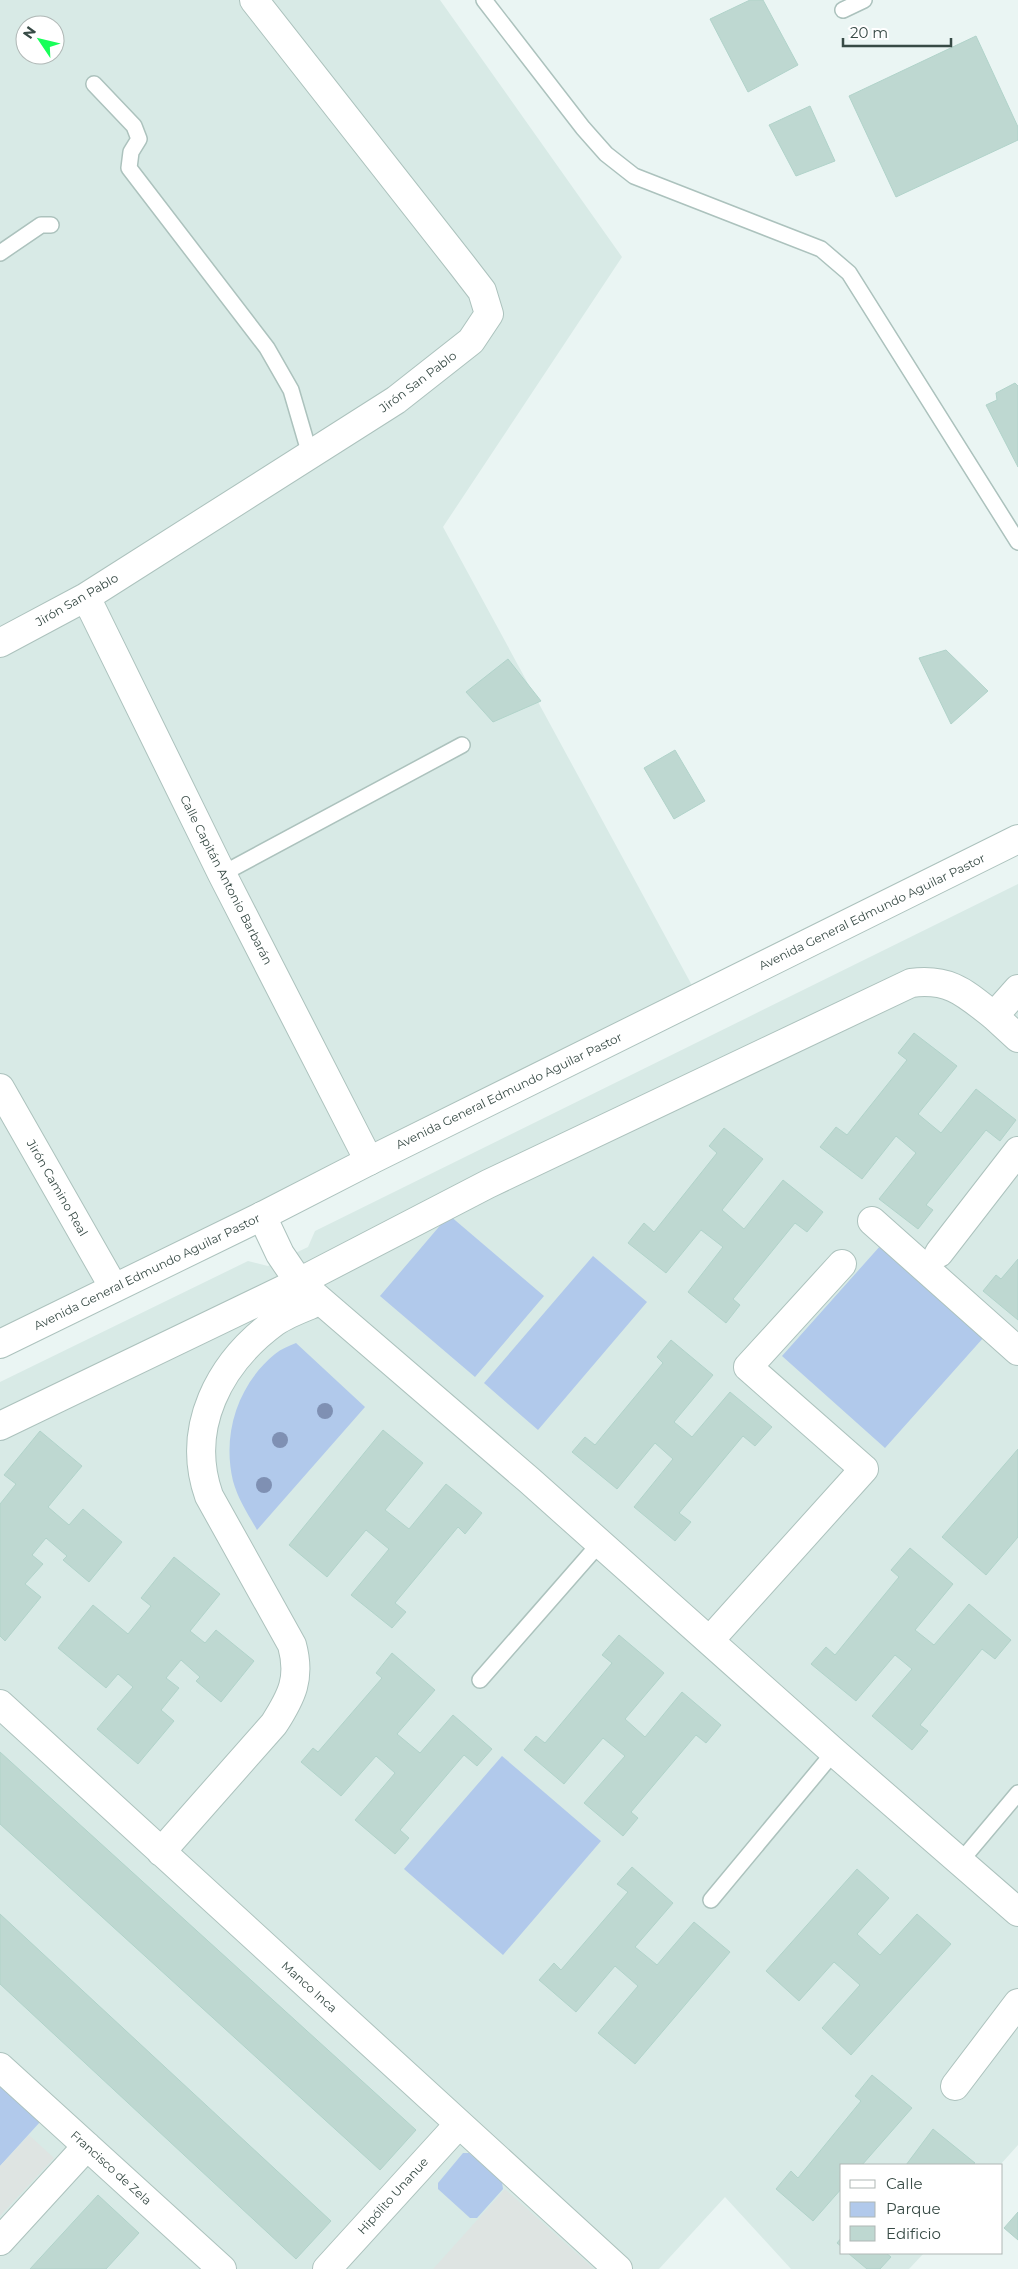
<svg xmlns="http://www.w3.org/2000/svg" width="1018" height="2269" font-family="Montserrat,sans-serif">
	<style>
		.residential { fill: #d8eae6; fill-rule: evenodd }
		.green { fill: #b1c9eb }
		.parking { fill: #dee4e2 }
		.building { fill: #bed8d1; stroke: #b1d3ca }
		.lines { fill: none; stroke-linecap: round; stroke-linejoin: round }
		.service-casing { stroke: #acc2bd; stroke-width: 18 }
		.minor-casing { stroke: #acc2bd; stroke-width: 30 }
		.tertiary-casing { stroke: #acc2bd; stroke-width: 30 }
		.service { stroke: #fff; stroke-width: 15 }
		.minor { stroke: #fff; stroke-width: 28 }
		.tertiary { stroke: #fff; stroke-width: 28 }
		.tree { fill: #7f90b3 }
		.labels { text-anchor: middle; stroke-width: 4; stroke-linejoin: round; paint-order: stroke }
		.street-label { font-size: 12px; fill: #374a45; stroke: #fff }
	</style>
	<rect width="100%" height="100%" fill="#eaf5f3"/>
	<path class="residential" d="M 0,0 L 440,0 L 622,257 L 443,527 L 701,1002 L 0,1341 ZM 25,25 L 55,25 L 55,55 L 25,55 Z
		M 1018,884 L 1018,2145 L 1000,2165 L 842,2165 L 842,2253 L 924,2253 L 909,2269 L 791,2269 L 725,2197 L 659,2269 L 0,2269 L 0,1382 L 248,1261 L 268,1266 L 308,1247 L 315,1231 Z"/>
	<path class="green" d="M 449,1215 L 544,1296 L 475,1377 L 380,1296 Z
		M 881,1245 L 984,1337 L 885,1448 L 782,1356 Z
		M 593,1256 L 647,1302 L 538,1430 L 484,1383 Z
		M 296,1343 L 365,1407 L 257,1530 C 248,1514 238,1499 233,1481 C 222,1435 237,1385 275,1354 C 281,1349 289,1346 296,1343 Z
		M 502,1756 L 601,1841 L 503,1955 L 404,1869 Z
		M 0,2085 L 40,2122 L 0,2166 Z
		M 463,2153 L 469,2153 L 502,2182 L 503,2189 L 477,2218 L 470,2218 L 438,2189 L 438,2183 Z"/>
	<path class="parking" d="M 29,2135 L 54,2158 L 0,2216 L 0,2166 Z
		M 505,2189 L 594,2269 L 433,2269 Z"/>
	<path class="building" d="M 750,0 L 763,0 L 798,65 L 748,92 L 710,19 Z
		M 976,36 L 1018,127 L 1018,140 L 896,197 L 849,96 Z
		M 810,106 L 835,161 L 796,176 L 769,125 Z
		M 1015,383 L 1018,386 L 1018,467 L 986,405 L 997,400 L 996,393 Z
		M 946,650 L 988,691 L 951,724 L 919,658 Z
		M 508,659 L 541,701 L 493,722 L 466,692 Z
		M 675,750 L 705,801 L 674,819 L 644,768 Z
		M 914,1033 L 957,1066 L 918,1114 L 941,1133 L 976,1089 L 1016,1120 L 1000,1141 L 986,1130 L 926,1205 L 933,1210 L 918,1229 L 879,1199 L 916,1153 L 896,1136 L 862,1179 L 820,1147 L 836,1127 L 847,1135 L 907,1060 L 898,1053 Z
		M 724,1128 L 763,1159 L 722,1210 L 744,1229 L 783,1180 L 823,1212 L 807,1232 L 795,1223 L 733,1299 L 740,1305 L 726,1323 L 688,1292 L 723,1247 L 701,1230 L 666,1273 L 628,1243 L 644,1223 L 654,1232 L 717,1153 L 709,1146 Z
		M 1018,1259 L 1018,1320 L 983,1291 L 996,1275 L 1001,1279 Z
		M 671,1340 L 713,1375 L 674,1422 L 692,1437 L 730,1392 L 772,1427 L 755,1446 L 743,1436 L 679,1513 L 691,1522 L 675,1541 L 634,1507 L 673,1459 L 655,1443 L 617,1489 L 572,1452 L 585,1437 L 595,1445 L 663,1363 L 657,1357 Z
		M 383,1430 L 423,1463 L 385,1510 L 409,1529 L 446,1484 L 482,1513 L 465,1534 L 458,1527 L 395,1603 L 406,1612 L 392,1628 L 351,1595 L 389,1549 L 366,1530 L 327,1577 L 289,1545 Z
		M 40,1431 L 82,1466 L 48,1507 L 69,1525 L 83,1509 L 122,1542 L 89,1582 L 63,1560 L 67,1556 L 46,1538 L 32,1555 L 43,1564 L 25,1584 L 41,1597 L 5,1641 L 0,1636 L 0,1504 L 16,1484 L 4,1475 Z
		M 1018,1449 L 1018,1537 L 986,1575 L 942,1537 Z
		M 910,1548 L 953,1584 L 915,1630 L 934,1645 L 969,1604 L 1011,1640 L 995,1659 L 982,1649 L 920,1725 L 928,1731 L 912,1750 L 872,1716 L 912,1669 L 895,1655 L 856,1701 L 811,1664 L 826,1647 L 835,1655 L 899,1577 L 891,1570 Z
		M 174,1557 L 220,1594 L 190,1631 L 205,1643 L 216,1630 L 254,1661 L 221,1702 L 196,1681 L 200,1677 L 181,1660 L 166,1678 L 179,1688 L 161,1710 L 174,1721 L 138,1764 L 97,1729 L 133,1687 L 118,1674 L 106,1688 L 58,1648 L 93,1605 L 128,1634 L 151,1606 L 141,1598 Z
		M 619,1635 L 664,1673 L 625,1719 L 645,1737 L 682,1692 L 721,1725 L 706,1743 L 696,1735 L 631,1812 L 638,1818 L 623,1836 L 584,1803 L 625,1756 L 603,1738 L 564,1784 L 524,1750 L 536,1736 L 545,1743 L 612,1663 L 602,1655 Z
		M 392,1653 L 435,1690 L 397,1734 L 420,1753 L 453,1715 L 492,1749 L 477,1766 L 464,1755 L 400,1830 L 409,1838 L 395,1854 L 355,1820 L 395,1773 L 376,1756 L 341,1796 L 301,1762 L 313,1748 L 318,1752 L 382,1678 L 376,1673 Z
		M 0,1752 L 416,2130 L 380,2170 L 0,1824 Z
		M 632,1867 L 673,1903 L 635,1947 L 657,1965 L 694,1922 L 730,1952 L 635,2064 L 598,2033 L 638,1986 L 615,1966 L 576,2012 L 539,1980 L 554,1963 L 561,1970 L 628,1892 L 617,1884 Z
		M 857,1869 L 889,1898 L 857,1934 L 880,1955 L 917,1914 L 951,1944 L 851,2055 L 822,2028 L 860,1985 L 834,1962 L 799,2001 L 766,1971 Z
		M 0,1914 L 331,2221 L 296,2259 L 0,1984 Z
		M 872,2075 L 912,2108 L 862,2165 L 842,2165 L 842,2188 L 813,2221 L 776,2189 L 791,2171 L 798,2178 L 861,2101 L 855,2096 Z
		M 933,2129 L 975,2163 L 972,2165 L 906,2165 Z
		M 98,2195 L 139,2233 L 106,2269 L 30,2269 Z
		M 1018,2212 L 1018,2240 L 1004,2228 Z
		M 842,2237 L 842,2247 L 837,2243 Z
		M 848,2253 L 886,2253 L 891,2257 L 880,2269 L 867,2269 Z"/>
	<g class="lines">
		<g class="service-casing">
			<path id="service" d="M 484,0 L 583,128 L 606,154 L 634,176 L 821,249 L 849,273 L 1018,542
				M 843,10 L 864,0
				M 94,84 L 134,126 L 139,139 L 131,152 L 129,168 L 267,348 L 291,390 L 310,455
				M 0,253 L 41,225 L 51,225
				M 222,874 L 462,745
				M 480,1680 L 600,1543
				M 960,1862 L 1018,1793
				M 711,1900 L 834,1752"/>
		</g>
		<g class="minor-casing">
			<path id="minor" d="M 86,597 L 222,874 L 369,1161
				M 0,643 L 86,597 L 396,400 L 471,341 L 489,314 L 482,291 L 462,265 L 254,0
				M 994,1016 L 1018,1038
				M 262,1216 L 280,1254 L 299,1282 L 529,1480 L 834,1752 L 1018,1912
				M 872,1221 L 1018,1351
				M 939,1253 L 1018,1151
				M 0,1426 L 299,1282 L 488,1184 L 911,983 C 950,978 965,993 994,1016 L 1018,989
				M 710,1640 L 864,1469 L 748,1367 L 842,1264
				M 0,1704 L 618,2269
				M 161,1852 L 274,1724 C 292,1696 301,1678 292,1645 L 209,1496 C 185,1428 219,1363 275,1322 C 288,1313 306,1307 320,1301
				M 0,2067 L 222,2269
				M 955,2086 L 1018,2003
				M 0,2241 L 87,2146
				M 327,2269 L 459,2124"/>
		</g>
		<g class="tertiary-casing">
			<path id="tertiary" d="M 0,1088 L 114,1288
				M 0,1344 L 262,1216 L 369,1161 L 1018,839"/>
		</g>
		<use href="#service" class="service"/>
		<use href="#minor" class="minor"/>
		<use href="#tertiary" class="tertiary"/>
	</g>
	<g class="tree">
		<circle cx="325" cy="1411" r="8"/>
		<circle cx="280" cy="1440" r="8"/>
		<circle cx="264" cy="1485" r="8"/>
	</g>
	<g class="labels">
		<g class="street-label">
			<text transform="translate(418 382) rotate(-37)" y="4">Jirón San Pablo</text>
			<text transform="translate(77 600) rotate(-30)" y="4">Jirón San Pablo</text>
			<text transform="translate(226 880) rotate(63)" y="4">Calle Capitán Antonio Barbarán</text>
			<text transform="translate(872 912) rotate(-26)" y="4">Avenida General Edmundo Aguilar Pastor</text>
			<text transform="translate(509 1091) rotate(-26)" y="4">Avenida General Edmundo Aguilar Pastor</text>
			<text transform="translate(57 1188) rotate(60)" y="4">Jirón Camino Real</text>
			<text transform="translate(147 1272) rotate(-26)" y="4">Avenida General Edmundo Aguilar Pastor</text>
			<text transform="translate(309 1987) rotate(42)" y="4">Manco Inca</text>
			<text transform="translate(111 2168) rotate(42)" y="4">Francisco de Zela</text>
			<text transform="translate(393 2196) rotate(-48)" y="4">Hipólito Unanue</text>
		</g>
	</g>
	<rect x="840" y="2164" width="162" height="90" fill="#ffffff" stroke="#afb7b5"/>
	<rect x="850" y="2180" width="25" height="8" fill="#ffffff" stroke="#afb7b5"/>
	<text x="886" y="2189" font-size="15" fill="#374a45">Calle</text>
	<rect x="850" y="2202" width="25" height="15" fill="#b1c9eb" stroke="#afb7b5"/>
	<text x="886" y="2214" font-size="15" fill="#374a45">Parque</text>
	<rect x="850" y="2226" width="25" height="15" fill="#bed8d1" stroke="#afb7b5"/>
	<text x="886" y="2239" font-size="15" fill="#374a45">Edificio</text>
	<g transform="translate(40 40) rotate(305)"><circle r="24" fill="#ffffff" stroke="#afb7b5"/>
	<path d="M0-4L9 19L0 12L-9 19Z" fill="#17ff59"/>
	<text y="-8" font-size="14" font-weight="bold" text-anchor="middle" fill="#374a45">N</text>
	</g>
	<path d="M843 38v8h108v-8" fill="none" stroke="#374a45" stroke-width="2.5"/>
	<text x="850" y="38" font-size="15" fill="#374a45" stroke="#ffffff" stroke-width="4" paint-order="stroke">20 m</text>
</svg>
